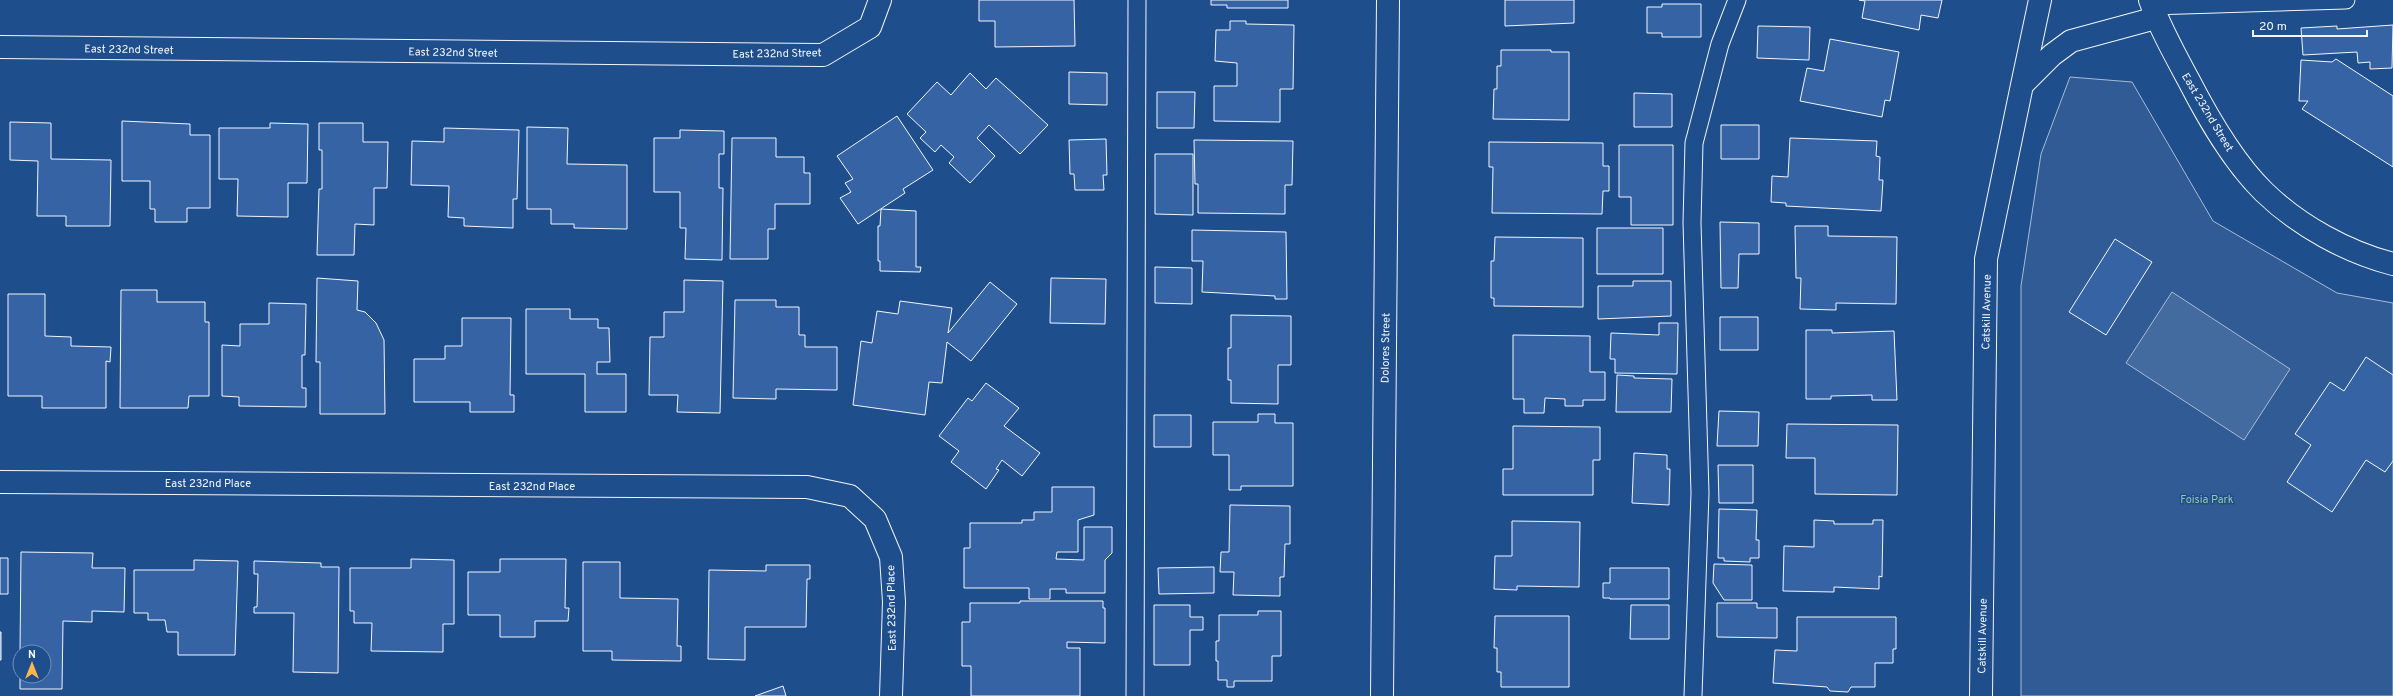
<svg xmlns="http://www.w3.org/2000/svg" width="2393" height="696" font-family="Overpass,sans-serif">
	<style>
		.built { fill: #305b95; stroke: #a8bbd7 }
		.water { fill: #446ba0; stroke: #a8bbd7 }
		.building { fill: #3563a3; stroke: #f2f6ff }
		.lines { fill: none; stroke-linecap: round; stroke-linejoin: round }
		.lane-casing { stroke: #f2f6ff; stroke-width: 19 }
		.street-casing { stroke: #f2f6ff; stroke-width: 24 }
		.secondary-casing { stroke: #f2f6ff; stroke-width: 24 }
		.lane { stroke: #1f4e8c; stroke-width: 17 }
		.street { stroke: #1f4e8c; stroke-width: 22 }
		.secondary { stroke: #1f4e8c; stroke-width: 22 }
		.labels { text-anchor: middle; stroke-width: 3; stroke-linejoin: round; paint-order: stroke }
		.street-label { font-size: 11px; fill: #f2f6ff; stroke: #1f4e8c }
		.park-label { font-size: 11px; fill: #97c8a6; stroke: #1f4e8c }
	</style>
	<rect width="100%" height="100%" fill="#1f4e8c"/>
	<path class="built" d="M 2070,77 L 2132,82 L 2213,221 L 2337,293 L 2393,303 L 2393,696 L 2021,696 L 2021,286 L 2041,154 Z"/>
	<path class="water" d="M 2172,292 L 2290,369 L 2244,440 L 2126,363 Z"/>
	<path class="building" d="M 979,0 L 1074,0 L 1075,46 L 995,47 L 995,21 L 979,21 Z
		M 1211,0 L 1288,0 L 1288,8 L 1227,8 L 1227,5 L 1211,5 Z
		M 1505,0 L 1574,0 L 1574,23 L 1505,26 Z
		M 1859,0 L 1942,0 L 1938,18 L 1921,15 L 1919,30 L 1862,18 L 1865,1 Z
		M 1662,4 L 1701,4 L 1701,37 L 1662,37 L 1662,33 L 1647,33 L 1647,7 L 1662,7 Z
		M 1230,21 L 1246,21 L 1246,24 L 1294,25 L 1293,89 L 1280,89 L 1280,122 L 1214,121 L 1214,86 L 1237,86 L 1237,63 L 1215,61 L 1216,30 L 1230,30 Z
		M 2393,25 L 2392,68 L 2370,69 L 2370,62 L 2358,63 L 2357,52 L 2303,55 L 2301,28 L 2337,26 L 2337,29 Z
		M 1758,26 L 1810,27 L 1809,60 L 1757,58 Z
		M 1830,39 L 1899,52 L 1890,101 L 1885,100 L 1882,117 L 1800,101 L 1807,68 L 1824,71 Z
		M 1501,50 L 1551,50 L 1551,52 L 1569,52 L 1569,120 L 1493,119 L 1494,89 L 1497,89 L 1497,66 L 1501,66 Z
		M 2336,59 L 2393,96 L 2393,167 L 2302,109 L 2308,101 L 2299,101 L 2301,60 L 2332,62 Z
		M 1069,72 L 1107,73 L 1107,105 L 1069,104 Z
		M 970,73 L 986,89 L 996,78 L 1048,125 L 1020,154 L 989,125 L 977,138 L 995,156 L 970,183 L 949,163 L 954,157 L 941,145 L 935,152 L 920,138 L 926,132 L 907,114 L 937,82 L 951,95 Z
		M 1157,92 L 1195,92 L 1194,128 L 1157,128 Z
		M 1634,93 L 1672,94 L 1672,127 L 1634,127 Z
		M 897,116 L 933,170 L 903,189 L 905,193 L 858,224 L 840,198 L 851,192 L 845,183 L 853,179 L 837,156 Z
		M 122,121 L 190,124 L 190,135 L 210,135 L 210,208 L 187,208 L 187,222 L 155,222 L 155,209 L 150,209 L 150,181 L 122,181 Z
		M 10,122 L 51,123 L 51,159 L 111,160 L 110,226 L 66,226 L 66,216 L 37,216 L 38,161 L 10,160 Z
		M 270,123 L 308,124 L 307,183 L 288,183 L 288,217 L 237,216 L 238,179 L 219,179 L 219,128 L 270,128 Z
		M 319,123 L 363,123 L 363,142 L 388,142 L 387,188 L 374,188 L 374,225 L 355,224 L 354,255 L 317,255 L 319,189 L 322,189 L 322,150 L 319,150 Z
		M 1721,125 L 1759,125 L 1759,159 L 1721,159 Z
		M 527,127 L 568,128 L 567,164 L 627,165 L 627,229 L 574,228 L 574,224 L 551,224 L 551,209 L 527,209 Z
		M 444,128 L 519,130 L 517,199 L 513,199 L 513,228 L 464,226 L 464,218 L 448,217 L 449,186 L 411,185 L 412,141 L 444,142 Z
		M 680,130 L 724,131 L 724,154 L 719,154 L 719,188 L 723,188 L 722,260 L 685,259 L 686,228 L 680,228 L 680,192 L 654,192 L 654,138 L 680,138 Z
		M 732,138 L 776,138 L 776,157 L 804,157 L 804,173 L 810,173 L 810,204 L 775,204 L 775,229 L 768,229 L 768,259 L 730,259 Z
		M 1790,138 L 1877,141 L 1876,156 L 1880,157 L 1879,180 L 1883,180 L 1881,211 L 1786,206 L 1786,203 L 1771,202 L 1772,176 L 1788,177 Z
		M 1106,139 L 1107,175 L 1103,175 L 1104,190 L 1075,190 L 1074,174 L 1070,174 L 1069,140 Z
		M 1194,140 L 1293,141 L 1292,185 L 1285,185 L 1285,214 L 1198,213 L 1198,184 L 1195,184 Z
		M 1489,142 L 1603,143 L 1603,166 L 1609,166 L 1609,191 L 1603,191 L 1602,214 L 1492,213 L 1493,167 L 1489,167 Z
		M 1619,145 L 1673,145 L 1673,225 L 1631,225 L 1631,197 L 1619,197 Z
		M 1155,154 L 1193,154 L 1193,215 L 1155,214 Z
		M 881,209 L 916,211 L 916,267 L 921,267 L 920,272 L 880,271 L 880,261 L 878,261 L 878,226 L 880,226 Z
		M 1720,222 L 1759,223 L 1759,254 L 1739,254 L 1738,288 L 1721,288 Z
		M 1795,226 L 1828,226 L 1828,236 L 1897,237 L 1896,304 L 1836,303 L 1836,310 L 1800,309 L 1801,278 L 1796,278 Z
		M 1597,228 L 1663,228 L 1663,274 L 1597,274 Z
		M 1192,230 L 1286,232 L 1287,299 L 1275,299 L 1275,296 L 1202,292 L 1203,261 L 1192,261 Z
		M 1495,237 L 1583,238 L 1583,307 L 1494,306 L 1494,298 L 1491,298 L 1491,261 L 1494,261 Z
		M 2115,239 L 2152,262 L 2106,335 L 2069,312 Z
		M 1155,267 L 1192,268 L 1192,304 L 1155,303 Z
		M 317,278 L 358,281 L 357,310 L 365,312 L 376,323 L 384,340 L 385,414 L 320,414 L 320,362 L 316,362 Z
		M 1051,278 L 1106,279 L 1105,324 L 1050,323 Z
		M 684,280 L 723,281 L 720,413 L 677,412 L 678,395 L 649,395 L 650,337 L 664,337 L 664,312 L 684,312 Z
		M 1633,281 L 1671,281 L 1671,316 L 1598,319 L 1598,286 L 1633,286 Z
		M 990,282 L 1017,304 L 971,361 L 947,342 L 942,383 L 929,382 L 925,415 L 853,405 L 861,341 L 872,343 L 877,311 L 898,314 L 900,301 L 952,308 L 948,333 Z
		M 121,290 L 157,290 L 157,302 L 205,302 L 205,322 L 209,322 L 209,396 L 189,396 L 188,408 L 120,408 Z
		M 8,294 L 45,294 L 45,336 L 71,337 L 71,346 L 111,347 L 110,362 L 106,361 L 106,408 L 42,408 L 42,396 L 8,396 Z
		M 735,300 L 776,300 L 776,307 L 799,307 L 799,335 L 805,335 L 805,347 L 837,347 L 837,390 L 776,389 L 776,399 L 733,398 Z
		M 269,303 L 306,304 L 305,355 L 302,355 L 302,388 L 306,388 L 306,407 L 239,406 L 239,397 L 222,396 L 222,345 L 240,346 L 240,324 L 269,324 Z
		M 526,309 L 570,309 L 570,319 L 598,319 L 598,328 L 609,328 L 610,362 L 597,362 L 597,374 L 626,374 L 626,412 L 585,412 L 585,374 L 526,374 Z
		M 1231,315 L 1291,316 L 1291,365 L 1278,365 L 1278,404 L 1231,403 L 1231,380 L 1228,380 L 1228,348 L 1231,348 Z
		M 1720,317 L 1758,317 L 1758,350 L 1720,350 Z
		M 462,318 L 511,318 L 510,395 L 514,395 L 514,412 L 470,412 L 470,402 L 414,402 L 414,359 L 445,359 L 445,346 L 462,346 Z
		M 1659,323 L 1678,323 L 1677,374 L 1615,373 L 1615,359 L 1610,359 L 1611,333 L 1659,335 Z
		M 1806,330 L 1832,330 L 1832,333 L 1894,331 L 1897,400 L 1872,400 L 1872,395 L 1831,396 L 1831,399 L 1806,399 Z
		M 1513,335 L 1590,336 L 1590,372 L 1605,372 L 1605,400 L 1583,400 L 1583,406 L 1565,406 L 1565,399 L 1545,398 L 1544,413 L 1524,413 L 1524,399 L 1513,399 Z
		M 2366,357 L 2393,375 L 2393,461 L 2385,472 L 2366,460 L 2332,512 L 2287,482 L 2311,445 L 2295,434 L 2330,382 L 2344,391 Z
		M 1617,375 L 1634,376 L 1634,378 L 1672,379 L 1671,412 L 1616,412 Z
		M 986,383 L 1019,408 L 1004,426 L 1040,453 L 1022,476 L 1002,460 L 996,469 L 999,470 L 986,489 L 951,462 L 959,451 L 939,436 L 968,398 L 972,401 Z
		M 1719,411 L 1759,412 L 1758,446 L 1717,446 Z
		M 1258,414 L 1275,414 L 1275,423 L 1293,423 L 1293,486 L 1241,486 L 1241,490 L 1229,490 L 1229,455 L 1213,455 L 1213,422 L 1258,422 Z
		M 1154,415 L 1191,415 L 1191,447 L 1154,447 Z
		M 1787,424 L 1898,425 L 1897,495 L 1815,494 L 1815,458 L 1786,458 Z
		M 1513,426 L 1600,427 L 1600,460 L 1593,460 L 1593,495 L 1503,495 L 1503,469 L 1513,469 Z
		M 1634,453 L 1667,455 L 1667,469 L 1670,469 L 1669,505 L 1632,503 Z
		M 1718,465 L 1753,465 L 1753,503 L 1719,503 Z
		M 1052,487 L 1094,487 L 1094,515 L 1078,520 L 1078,552 L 1057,552 L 1056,559 L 1084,560 L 1084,527 L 1112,527 L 1112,553 L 1105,560 L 1105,593 L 1066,593 L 1066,589 L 1050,589 L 1050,599 L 1029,599 L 1029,588 L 964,588 L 964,548 L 970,548 L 970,523 L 1022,523 L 1022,520 L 1034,520 L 1034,512 L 1052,512 Z
		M 1230,505 L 1290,506 L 1290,544 L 1285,544 L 1284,577 L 1280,577 L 1280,596 L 1233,595 L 1234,572 L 1220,572 L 1221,552 L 1229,552 Z
		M 1719,509 L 1757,510 L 1756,540 L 1759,540 L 1759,558 L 1750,558 L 1750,562 L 1724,561 L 1724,558 L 1718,558 Z
		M 1814,520 L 1834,521 L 1834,524 L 1873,524 L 1873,520 L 1883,520 L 1882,577 L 1879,576 L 1879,589 L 1834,587 L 1834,592 L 1783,591 L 1784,546 L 1814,547 Z
		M 1512,521 L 1580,522 L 1579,587 L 1517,586 L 1517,590 L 1494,589 L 1495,556 L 1512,556 Z
		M 21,552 L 93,553 L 92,568 L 125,568 L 124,612 L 92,611 L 92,622 L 63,621 L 62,689 L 20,689 L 20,676 L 44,676 L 44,652 L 20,652 Z
		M 0,558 L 8,558 L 8,594 L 0,594 Z
		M 411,559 L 454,560 L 454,624 L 443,624 L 443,652 L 371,651 L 372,623 L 354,623 L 354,611 L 350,611 L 350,568 L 411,568 Z
		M 500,559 L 566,559 L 565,608 L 569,608 L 568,621 L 535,621 L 535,637 L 500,637 L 500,615 L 468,615 L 468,572 L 500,572 Z
		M 194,560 L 238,561 L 235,655 L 178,655 L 178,632 L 167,632 L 165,620 L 148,620 L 148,613 L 134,613 L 134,570 L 194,570 Z
		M 254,561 L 321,563 L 321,567 L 339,567 L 338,673 L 293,672 L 294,613 L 254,613 L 254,607 L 257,607 L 258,574 L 254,574 Z
		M 583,562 L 620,562 L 620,598 L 678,599 L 677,646 L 681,646 L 681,661 L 612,660 L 612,651 L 583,651 Z
		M 1714,564 L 1752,565 L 1752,600 L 1724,600 L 1713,583 Z
		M 766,565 L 810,565 L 810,579 L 807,579 L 806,627 L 745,627 L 745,660 L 708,659 L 709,570 L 766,571 Z
		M 1214,567 L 1214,593 L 1159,594 L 1158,568 Z
		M 1610,568 L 1669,568 L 1669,599 L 1610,599 L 1610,598 L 1603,598 L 1603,583 L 1610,583 Z
		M 1020,601 L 1103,601 L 1103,608 L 1105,608 L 1105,643 L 1067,642 L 1067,648 L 1080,648 L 1080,696 L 971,696 L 971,666 L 962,666 L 962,622 L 970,622 L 970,603 L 1020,603 Z
		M 1717,603 L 1757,603 L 1757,608 L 1777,608 L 1777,638 L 1717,637 Z
		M 1154,605 L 1190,605 L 1190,617 L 1203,617 L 1203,630 L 1190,630 L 1190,665 L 1154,665 Z
		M 1631,605 L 1669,605 L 1669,639 L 1630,639 Z
		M 1258,611 L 1281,611 L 1281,656 L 1272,656 L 1272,681 L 1234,681 L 1234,687 L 1227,687 L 1227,680 L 1218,680 L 1218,661 L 1216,661 L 1216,641 L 1219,641 L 1219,615 L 1258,615 Z
		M 1495,616 L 1569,616 L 1569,687 L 1501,687 L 1501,672 L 1497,672 L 1497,648 L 1494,648 Z
		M 1797,617 L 1896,617 L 1896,649 L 1893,649 L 1893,663 L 1875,663 L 1875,687 L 1851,687 L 1848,692 L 1830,691 L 1827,687 L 1773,683 L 1775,650 L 1797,651 Z
		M 0,632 L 1,632 L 1,660 L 0,660 Z
		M 783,686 L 786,696 L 755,696 Z"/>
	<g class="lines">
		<g class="lane-casing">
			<path id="lane" d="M 2152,6 L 2346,0
				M 1135,696 L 1137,0
				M 1693,696 L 1700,493 L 1692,223 L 1694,143 L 1720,44 L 1737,0"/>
		</g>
		<g class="street-casing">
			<path id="street" d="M 2150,0 C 2160,28 2174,53 2188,79 C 2208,118 2233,162 2264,192 C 2299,226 2347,252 2393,264
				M 0,47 L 823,55 L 870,27 L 880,0
				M 2022,85 L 2040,0
				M 0,482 L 807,487 L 850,496 L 875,519 L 891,557 L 894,602 L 891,696
				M 1981,696 L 1986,259 L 2022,85 L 2052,55 L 2071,41 L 2156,18"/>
		</g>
		<g class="secondary-casing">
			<path id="secondary" d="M 1382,696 L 1388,0"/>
		</g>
		<use href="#lane" class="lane"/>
		<use href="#street" class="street"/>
		<use href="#secondary" class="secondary"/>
	</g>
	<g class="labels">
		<g class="street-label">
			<text transform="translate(129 49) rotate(1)" y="4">East 232nd Street</text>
			<text transform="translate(453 52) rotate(1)" y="4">East 232nd Street</text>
			<text transform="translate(777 53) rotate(-1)" y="4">East 232nd Street</text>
			<text transform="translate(2208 112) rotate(59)" y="4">East 232nd Street</text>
			<text transform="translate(1986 312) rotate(-89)" y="4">Catskill Avenue</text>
			<text transform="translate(1385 348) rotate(-89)" y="4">Dolores Street</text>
			<text x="208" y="487">East 232nd Place</text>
			<text x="532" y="490">East 232nd Place</text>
			<text transform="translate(891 608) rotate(-91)" y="4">East 232nd Place</text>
			<text transform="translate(1982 636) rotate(-89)" y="4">Catskill Avenue</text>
		</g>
		<g class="park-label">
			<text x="2207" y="503">Foisia Park</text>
		</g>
	</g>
	<g transform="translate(32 664)"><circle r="19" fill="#1f4e8c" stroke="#7391ba"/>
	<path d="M0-3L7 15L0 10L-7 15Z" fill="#ffb74d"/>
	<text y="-6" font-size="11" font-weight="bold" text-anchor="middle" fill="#f2f6ff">N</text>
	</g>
	<path d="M2253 30v6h114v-6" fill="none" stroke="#f2f6ff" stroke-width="2"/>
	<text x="2259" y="30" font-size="12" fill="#f2f6ff" stroke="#1f4e8c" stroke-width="3" paint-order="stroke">20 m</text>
</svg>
